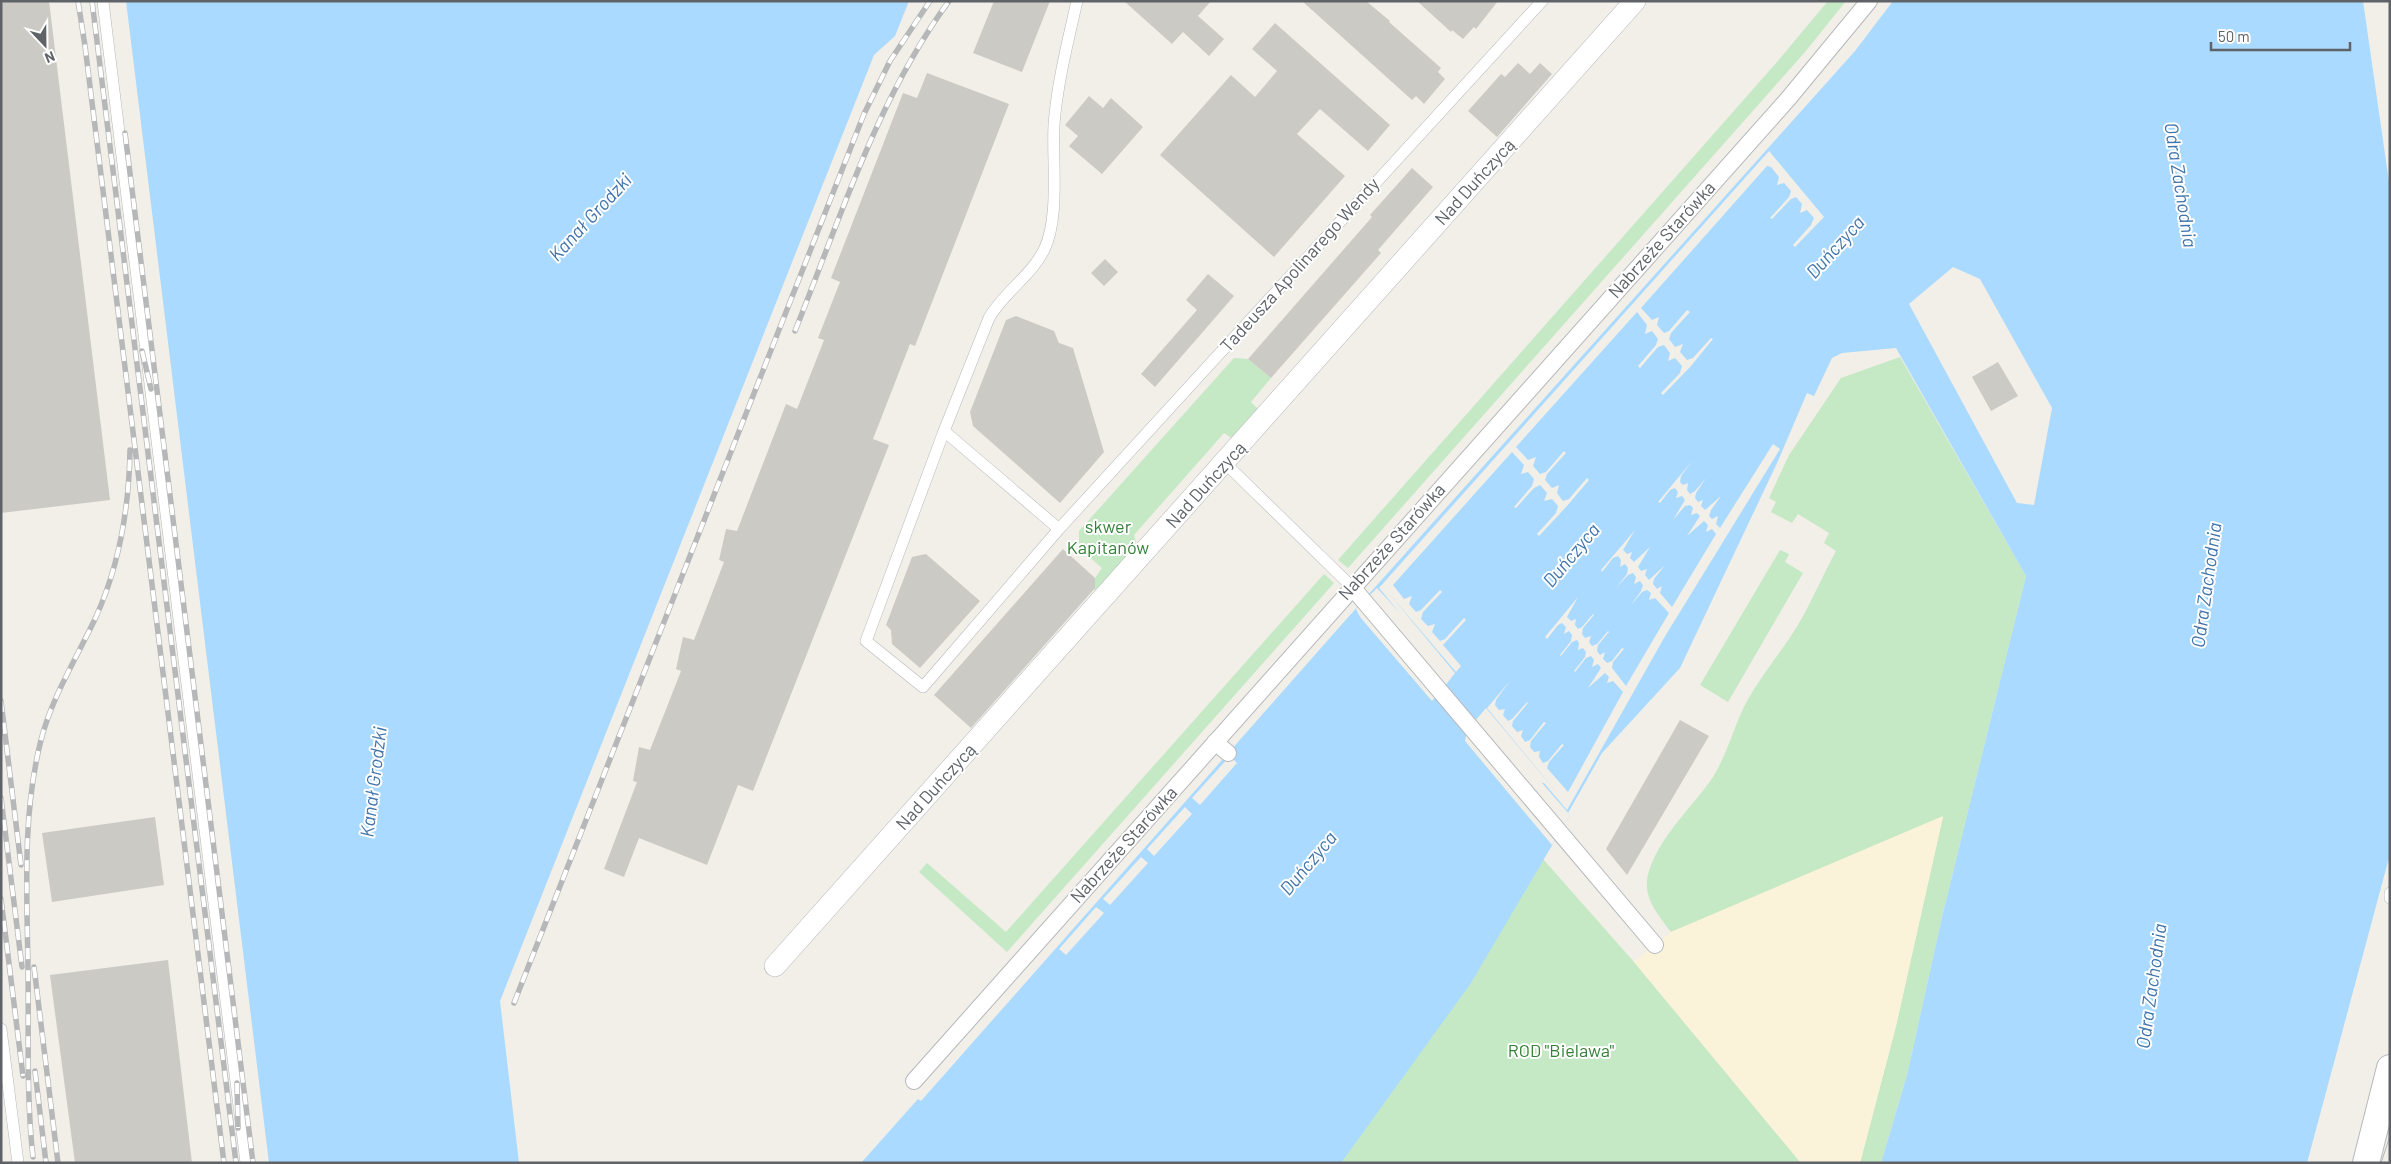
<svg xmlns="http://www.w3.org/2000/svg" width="2391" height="1164" font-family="Barlow,sans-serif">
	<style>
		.green { fill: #c5e8c5 }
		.sand { fill: #fbf3d9 }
		.water { fill: #aadaff; fill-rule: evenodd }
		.pier { fill: #f1efe8 }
		.building { fill: #cccac5 }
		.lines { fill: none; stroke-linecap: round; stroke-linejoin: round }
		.service-casing { stroke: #b5b8bc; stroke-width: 12 }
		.pedestrian-casing { stroke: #b5b8bc; stroke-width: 18 }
		.minor-casing { stroke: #b5b8bc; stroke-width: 22 }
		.tertiary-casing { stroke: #b5b8bc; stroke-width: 28 }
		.service { stroke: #fff; stroke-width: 11 }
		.pedestrian { stroke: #fff; stroke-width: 16 }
		.minor { stroke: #fff; stroke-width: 21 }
		.tertiary { stroke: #fff; stroke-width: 26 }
		.tram { stroke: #b6b7b8; stroke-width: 1 }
		.rail-casing { stroke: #b6b7b8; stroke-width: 5.5 }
		.rail { stroke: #fff; stroke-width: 4; stroke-dasharray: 11; stroke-linecap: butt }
		.labels { text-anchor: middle; stroke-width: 4; stroke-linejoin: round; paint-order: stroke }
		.street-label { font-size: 18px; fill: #5f6368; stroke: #fff }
		.park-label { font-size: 18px; fill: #348238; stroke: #fff }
		.water-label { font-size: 19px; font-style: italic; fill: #4174aa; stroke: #fff }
	</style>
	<rect width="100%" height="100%" fill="#f1efe8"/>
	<path class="green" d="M 1828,1 L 1846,1 L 1805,52 L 1348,568 L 1338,560 L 1777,62 Z
		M 1900,357 L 2026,576 L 1942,917 L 1907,1075 L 1881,1163 L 1860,1163 L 1896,1026 L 1943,817 L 1671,932 C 1657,913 1641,896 1649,871 C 1661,834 1692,808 1713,777 C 1728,753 1734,725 1747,701 C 1762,674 1782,651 1798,625 C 1812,601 1823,575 1836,551 L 1824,543 L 1829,533 L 1798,514 L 1792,523 L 1771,512 L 1776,502 L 1769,498 L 1789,455 L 1841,378 Z
		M 1234,358 L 1248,359 L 1271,378 L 1251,402 L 1258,409 L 1233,439 L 1224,433 L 1134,535 L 1137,545 L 1097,592 L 1092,587 L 1095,584 L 1095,578 L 1102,568 L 1079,548 L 1079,531 Z
		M 1780,550 L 1789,554 L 1785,562 L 1803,573 L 1728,702 L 1700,685 Z
		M 1324,574 L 1334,583 L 1007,952 L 919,872 L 927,863 L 1006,932 Z
		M 1543,859 L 1634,962 L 1801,1163 L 1308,1163 L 1525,890 Z"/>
	<path class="sand" d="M 1943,816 L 1896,1026 L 1860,1163 L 1801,1163 L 1634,962 L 1671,932 Z"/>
	<path class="water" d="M 126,1 L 909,1 L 895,36 L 874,55 L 500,1001 L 519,1163 L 269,1163 Z
		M 1893,1 L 2363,1 L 2390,189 L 2390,854 L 2307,1163 L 1881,1163 L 1907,1075 L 1942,917 L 2026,576 L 1896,348 L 1842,353 L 1832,358 L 1814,396 L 1807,393 L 1778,461 L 1680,668 L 1602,753 L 1568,813 L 1570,815 L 1567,820 L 1471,983 L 1341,1163 L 861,1163 L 918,1099 L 921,1101 L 1343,623 L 1855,51 ZM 1953,267 L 1980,279 L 2052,408 L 2034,505 L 2017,503 L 1909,304 Z"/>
	<path class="pier" d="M 1769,151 L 1824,217 L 1795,247 L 1793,245 L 1811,225 L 1814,218 L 1807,210 L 1800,213 L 1802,204 L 1796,197 L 1791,199 L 1772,219 L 1770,218 L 1789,197 L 1791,191 L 1784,183 L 1777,185 L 1779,177 L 1771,167 L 1767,166 L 1641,308 L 1652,320 L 1659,317 L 1657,325 L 1664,333 L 1669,331 L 1687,310 L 1690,312 L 1671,333 L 1669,339 L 1675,347 L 1683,344 L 1680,352 L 1687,360 L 1693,358 L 1711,338 L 1713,339 L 1691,366 L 1663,395 L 1661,393 L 1680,373 L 1682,366 L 1675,358 L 1668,361 L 1670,353 L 1664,345 L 1658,347 L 1640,368 L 1638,366 L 1656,345 L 1658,339 L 1652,331 L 1645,334 L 1647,325 L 1637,312 L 1516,447 L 1528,460 L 1536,457 L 1533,466 L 1540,474 L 1546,472 L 1564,451 L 1566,453 L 1547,474 L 1545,480 L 1552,488 L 1559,485 L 1557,493 L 1563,501 L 1569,499 L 1587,478 L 1589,480 L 1567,506 L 1539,536 L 1537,534 L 1556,513 L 1558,506 L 1552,499 L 1544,501 L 1547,493 L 1540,485 L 1534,488 L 1516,508 L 1514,507 L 1532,486 L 1534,479 L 1528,472 L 1521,474 L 1524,465 L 1512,452 L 1393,585 L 1404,599 L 1412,596 L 1409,604 L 1416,612 L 1421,610 L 1440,590 L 1442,592 L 1423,612 L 1421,619 L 1428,626 L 1435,624 L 1432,632 L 1440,641 L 1445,639 L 1464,618 L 1466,620 L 1443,645 L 1461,666 L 1456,672 L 1387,591 L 1455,673 L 1445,686 L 1475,721 L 1486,708 L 1563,800 L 1487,708 L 1510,681 L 1496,700 L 1495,705 L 1499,710 L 1505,709 L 1503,715 L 1508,721 L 1512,719 L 1527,702 L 1528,703 L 1513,721 L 1512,726 L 1517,732 L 1523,730 L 1521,736 L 1525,742 L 1530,740 L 1544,722 L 1546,723 L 1531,741 L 1530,747 L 1534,752 L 1540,751 L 1539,757 L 1543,763 L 1548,761 L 1562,744 L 1564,745 L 1549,762 L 1547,768 L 1568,792 L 1623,692 L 1613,681 L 1607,683 L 1609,677 L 1605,673 L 1588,688 L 1601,668 L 1598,664 L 1592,667 L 1594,660 L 1591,656 L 1586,658 L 1575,672 L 1574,671 L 1585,657 L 1586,652 L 1583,648 L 1578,650 L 1579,643 L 1577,640 L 1572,642 L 1561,656 L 1560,655 L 1571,641 L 1572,635 L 1569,631 L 1564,634 L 1566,627 L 1562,623 L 1558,625 L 1547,639 L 1545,637 L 1578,597 L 1567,617 L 1571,621 L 1576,619 L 1575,625 L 1578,629 L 1582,627 L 1593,614 L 1594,615 L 1583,628 L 1582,634 L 1585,638 L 1591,636 L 1589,642 L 1592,646 L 1597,644 L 1608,631 L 1609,632 L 1598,645 L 1597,651 L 1600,655 L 1605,652 L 1603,659 L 1607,663 L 1612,661 L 1622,648 L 1624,649 L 1613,662 L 1612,668 L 1626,686 L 1669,613 L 1655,598 L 1649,600 L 1651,593 L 1647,590 L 1642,592 L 1631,605 L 1641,591 L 1643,585 L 1640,581 L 1634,584 L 1636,577 L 1633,573 L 1628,575 L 1616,588 L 1627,574 L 1628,568 L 1625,564 L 1620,567 L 1621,560 L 1618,556 L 1613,558 L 1602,572 L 1601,570 L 1635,530 L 1623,550 L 1627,554 L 1632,552 L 1630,558 L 1634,562 L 1650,547 L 1638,567 L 1641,571 L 1647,569 L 1645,575 L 1649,580 L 1665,565 L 1654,579 L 1653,584 L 1657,589 L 1662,586 L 1660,593 L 1672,607 L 1716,534 L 1712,529 L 1706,532 L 1708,525 L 1704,521 L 1687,536 L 1700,516 L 1697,513 L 1691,515 L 1693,508 L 1690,505 L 1685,506 L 1673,520 L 1685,500 L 1682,496 L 1676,498 L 1678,492 L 1675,488 L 1670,490 L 1660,503 L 1658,502 L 1692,461 L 1681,476 L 1680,482 L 1683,485 L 1688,483 L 1687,490 L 1690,494 L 1695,491 L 1706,478 L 1696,493 L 1695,498 L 1698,502 L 1703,500 L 1701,506 L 1705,510 L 1721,496 L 1711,510 L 1709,516 L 1712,519 L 1718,516 L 1716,524 L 1720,528 L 1773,444 L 1780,449 L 1664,638 L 1567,810 L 1544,783 L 1542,783 L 1570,815 L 1552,845 L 1465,741 L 1467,731 L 1436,696 L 1432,701 L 1360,617 L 1356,609 L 1377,588 L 1400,613 L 1379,588 Z
		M 1230,756 L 1237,763 L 1200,805 L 1192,798 Z
		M 1185,807 L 1192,814 L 1154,856 L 1147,849 Z
		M 1141,857 L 1148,863 L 1110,905 L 1103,899 Z
		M 1096,907 L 1104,913 L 1066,955 L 1059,949 Z"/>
	<path class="building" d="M 1,1 L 49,1 L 110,500 L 1,513 Z
		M 994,1 L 1050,1 L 1022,72 L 973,53 Z
		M 1124,1 L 1211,1 L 1198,16 L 1224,39 L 1209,56 L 1183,32 L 1172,44 Z
		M 1302,1 L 1366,1 L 1390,21 L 1389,22 L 1441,68 L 1438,72 L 1445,79 L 1424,104 L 1416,96 L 1412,100 Z
		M 1417,1 L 1498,1 L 1476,29 L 1474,27 L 1463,39 L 1452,30 L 1451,32 Z
		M 1275,23 L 1390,125 L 1368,151 L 1320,109 L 1297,134 L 1345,176 L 1274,257 L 1160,155 L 1231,75 L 1255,97 L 1277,71 L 1252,49 Z
		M 1518,63 L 1530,74 L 1540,63 L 1552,74 L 1497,137 L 1468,111 L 1501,74 L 1505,77 Z
		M 927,73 L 1009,104 L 915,346 L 910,344 L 873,439 L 889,445 L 753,791 L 738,785 L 707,865 L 639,838 L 624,877 L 604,869 L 637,782 L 633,781 L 639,747 L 650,750 L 681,671 L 676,669 L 683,637 L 694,640 L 724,562 L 719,560 L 726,529 L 737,531 L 786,404 L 797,409 L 824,340 L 818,338 L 840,282 L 831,278 L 903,93 L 917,98 Z
		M 1089,96 L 1103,108 L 1111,98 L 1143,127 L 1102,174 L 1069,146 L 1078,136 L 1065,125 Z
		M 1412,168 L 1433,187 L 1378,250 L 1381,253 L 1271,378 L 1248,359 L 1372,217 L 1370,215 Z
		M 1105,259 L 1118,272 L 1104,286 L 1091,273 Z
		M 1208,274 L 1234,296 L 1155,387 L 1141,374 L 1197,310 L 1186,300 Z
		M 1016,316 L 1054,331 L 1059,343 L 1073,348 L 1104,452 L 1060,503 L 973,426 L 970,412 L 1006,320 Z
		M 1998,362 L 2018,396 L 1991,411 L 1972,377 Z
		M 1063,549 L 1095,578 L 1095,588 L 971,728 L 934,695 Z
		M 926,554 L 980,601 L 920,668 L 892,644 L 891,630 L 886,625 L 912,557 Z
		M 1680,720 L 1709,736 L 1627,875 L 1606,849 Z
		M 155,817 L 164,885 L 52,902 L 42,833 Z
		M 168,960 L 192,1163 L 75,1163 L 50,975 Z"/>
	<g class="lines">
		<g class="service-casing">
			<path id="service" d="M 103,2 L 246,1163
				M 944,431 L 1059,529 L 923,687 L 866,641 L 944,431 L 989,318 C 1004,292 1031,276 1044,250 C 1060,217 1052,161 1054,125 C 1057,84 1068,41 1077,1
				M 1225,463 L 1352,587
				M 1059,529 L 1542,1
				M 2390,893 L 2390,898
				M 1,1029 L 18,1163"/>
		</g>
		<g class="pedestrian-casing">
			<path id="pedestrian" d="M 1352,587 L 1655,945
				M 1215,742 L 1228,753
				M 914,1081 L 1788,99 L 1869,1"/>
		</g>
		<g class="minor-casing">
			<path id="minor" d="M 775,966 L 1635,1"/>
		</g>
		<g class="tertiary-casing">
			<path id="tertiary" d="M 2366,1163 L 2390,1068"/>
		</g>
		<use href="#service" class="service"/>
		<use href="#pedestrian" class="pedestrian"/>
		<use href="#minor" class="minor"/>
		<use href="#tertiary" class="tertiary"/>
		<path class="tram" d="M 2381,1163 L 2390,1136"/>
		<g class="rail-casing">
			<path id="rail" d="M 78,1 L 85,46 L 224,1163
				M 92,1 L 236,1163
				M 125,133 L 253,1163
				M 795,331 C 840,219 877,99 949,1
				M 142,351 L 151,389
				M 1,701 L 21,865
				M 1,798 L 22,967
				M 1,899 L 23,1076
				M 34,967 L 58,1163
				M 514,1003 L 864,114 L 890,61 L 930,1
				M 35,1071 L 46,1163
				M 237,1083 L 238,1128
				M 33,1157 C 26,1095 29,1032 28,969 C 27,892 22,815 41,740 C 52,697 76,659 95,619 C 119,567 129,508 130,450"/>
		</g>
		<use href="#rail" class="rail"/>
	</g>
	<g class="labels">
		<g class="street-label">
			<text transform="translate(1475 182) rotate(-48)" y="6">Nad Duńczycą</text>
			<text transform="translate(1662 240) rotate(-48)" y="6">Nabrzeże Starówka</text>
			<text transform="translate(1300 265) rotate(-48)" y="6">Tadeusza Apolinarego Wendy</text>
			<text transform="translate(1206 485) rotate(-48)" y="6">Nad Duńczycą</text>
			<text transform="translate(1392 542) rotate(-48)" y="6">Nabrzeże Starówka</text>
			<text transform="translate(936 787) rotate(-48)" y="6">Nad Duńczycą</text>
			<text transform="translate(1124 845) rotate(-48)" y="6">Nabrzeże Starówka</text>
		</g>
		<g class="park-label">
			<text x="1108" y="533">skwer<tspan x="1108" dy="21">Kapitanów</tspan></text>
			<text x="1561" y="1057">ROD "Bielawa"</text>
		</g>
		<g class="water-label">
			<text transform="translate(2181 185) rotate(81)" y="7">Odra Zachodnia</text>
			<text transform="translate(590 217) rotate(-47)" y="7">Kanał Grodzki</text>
			<text transform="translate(1835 247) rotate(-48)" y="7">Duńczyca</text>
			<text transform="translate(1571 555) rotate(-50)" y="7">Duńczyca</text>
			<text transform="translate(2206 585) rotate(-82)" y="7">Odra Zachodnia</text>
			<text transform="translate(373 782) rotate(-83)" y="7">Kanał Grodzki</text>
			<text transform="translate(1308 863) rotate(-50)" y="7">Duńczyca</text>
			<text transform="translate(2151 986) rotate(-82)" y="7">Odra Zachodnia</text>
		</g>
	</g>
	<rect width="2391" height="1164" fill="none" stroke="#5f6368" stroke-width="5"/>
	<g transform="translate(45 45) rotate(158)" stroke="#ffffff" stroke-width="4" paint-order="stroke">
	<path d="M0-4L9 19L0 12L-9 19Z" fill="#5f6368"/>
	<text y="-8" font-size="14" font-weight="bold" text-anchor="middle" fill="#5f6368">N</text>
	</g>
	<path d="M2211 42v8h139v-8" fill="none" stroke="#5f6368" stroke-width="2.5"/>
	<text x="2218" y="42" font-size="15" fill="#5f6368" stroke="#ffffff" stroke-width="4" paint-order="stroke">50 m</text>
</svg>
